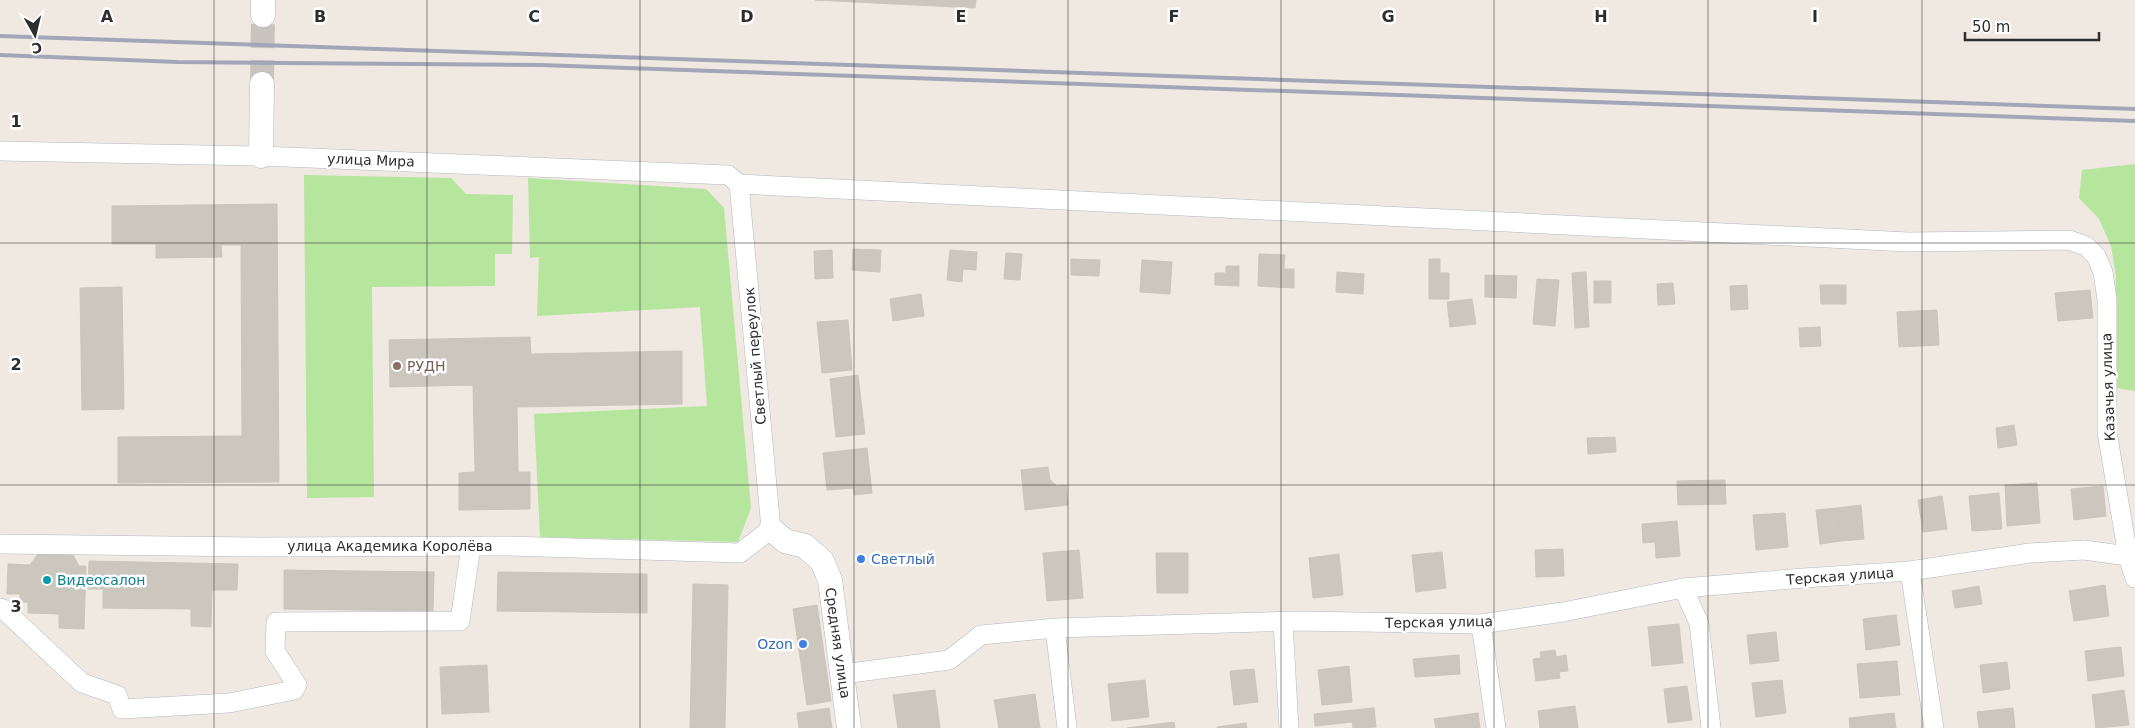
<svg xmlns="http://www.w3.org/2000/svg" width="2135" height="728" font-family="'DejaVu Sans',sans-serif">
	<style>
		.green { fill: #b6e59e }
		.building { fill: #cbc7bf; stroke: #cbc5ba }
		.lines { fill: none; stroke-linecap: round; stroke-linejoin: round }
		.tertiary-tunnel { stroke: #c8c4bd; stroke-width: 24; stroke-dasharray: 24 12; stroke-linecap: butt }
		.minor-casing { stroke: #b4b7c1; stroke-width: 20 }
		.tertiary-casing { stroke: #b4b7c1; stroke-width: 25 }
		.minor { stroke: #fff; stroke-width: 19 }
		.tertiary { stroke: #fff; stroke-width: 24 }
		.rail { stroke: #a3a6b8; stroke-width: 4 }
		.grid { fill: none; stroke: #2e2e2e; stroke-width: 1; stroke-opacity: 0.55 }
		.education-dot { fill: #8d6e63; stroke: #fff; stroke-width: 2 }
		.shop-dot { fill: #3f7fe0; stroke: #fff; stroke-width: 2 }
		.culture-dot { fill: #0f9aa8; stroke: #fff; stroke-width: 2 }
		.labels { text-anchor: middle; stroke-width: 5; stroke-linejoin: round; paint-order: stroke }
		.street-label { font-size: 14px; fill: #2e2e2e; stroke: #fff }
		.education-label { font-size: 14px; fill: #785e54; stroke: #fff; text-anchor: start }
		.shop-label { font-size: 14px; fill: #366cbe; stroke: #fff; text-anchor: start }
		.culture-label { font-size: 14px; fill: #0d838f; stroke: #fff; text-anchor: start }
		.grid-label { font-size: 16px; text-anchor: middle; font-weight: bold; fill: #2e2e2e; stroke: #fff; stroke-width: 5; stroke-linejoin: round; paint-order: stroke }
	</style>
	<rect width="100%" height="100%" fill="#efe9e1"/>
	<path class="green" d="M 2135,164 L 2135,391 L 2117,388 L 2115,304 L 2116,276 L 2111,246 L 2099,219 L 2079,198 L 2082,170 Z
		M 304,175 L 451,178 L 466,194 L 513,195 L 512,254 L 495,254 L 495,286 L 372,287 L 374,497 L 307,498 Z
		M 528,178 L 706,189 L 724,208 L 751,508 L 738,542 L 540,537 L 534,414 L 707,406 L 700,307 L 537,316 L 539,257 L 530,258 Z"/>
	<path class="building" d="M 815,0 L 976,0 L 975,8 Z
		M 277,204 L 279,482 L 118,483 L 118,437 L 242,436 L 241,245 L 221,245 L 222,257 L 156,258 L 156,244 L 112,244 L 112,206 Z
		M 853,249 L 881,250 L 880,272 L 852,270 Z
		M 832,250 L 833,278 L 815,279 L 814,251 Z
		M 950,250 L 977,252 L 976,270 L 963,269 L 962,282 L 947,280 Z
		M 1006,253 L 1022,254 L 1020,280 L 1004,279 Z
		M 1259,254 L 1285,255 L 1284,269 L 1294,269 L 1294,288 L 1258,286 Z
		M 1071,259 L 1100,260 L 1099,276 L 1071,275 Z
		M 1429,259 L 1440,259 L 1440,273 L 1449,273 L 1449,299 L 1429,299 Z
		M 1142,260 L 1172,262 L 1170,294 L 1140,292 Z
		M 1226,266 L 1239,266 L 1239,286 L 1215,285 L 1215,273 L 1226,273 Z
		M 1337,272 L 1364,274 L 1363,294 L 1336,292 Z
		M 1586,272 L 1589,327 L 1575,328 L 1572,273 Z
		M 1485,275 L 1517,276 L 1516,298 L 1485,297 Z
		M 1537,279 L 1559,280 L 1555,326 L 1533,324 Z
		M 1594,281 L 1611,281 L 1611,303 L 1594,303 Z
		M 1673,283 L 1675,304 L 1658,305 L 1657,284 Z
		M 1747,285 L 1748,309 L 1731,310 L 1730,286 Z
		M 1820,285 L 1846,285 L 1846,304 L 1821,304 Z
		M 122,287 L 124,409 L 82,410 L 80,288 Z
		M 2090,290 L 2093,318 L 2058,321 L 2055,293 Z
		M 921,294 L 924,316 L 893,321 L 890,299 Z
		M 1472,299 L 1476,324 L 1450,327 L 1447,302 Z
		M 1937,310 L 1939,345 L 1899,347 L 1897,312 Z
		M 848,320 L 852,370 L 822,373 L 817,322 Z
		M 1820,327 L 1821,346 L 1800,347 L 1799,328 Z
		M 530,337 L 531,354 L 682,351 L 682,404 L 517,407 L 518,472 L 530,472 L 530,509 L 459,510 L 459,473 L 475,472 L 473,385 L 390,387 L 389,340 Z
		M 858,375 L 865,434 L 836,437 L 830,379 Z
		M 2014,425 L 2017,445 L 1998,448 L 1996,428 Z
		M 1615,437 L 1616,452 L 1588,454 L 1587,438 Z
		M 867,448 L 872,493 L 854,495 L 853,488 L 827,490 L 823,453 Z
		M 1048,467 L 1050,480 L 1057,486 L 1066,485 L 1068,505 L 1025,510 L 1021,470 Z
		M 1725,480 L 1726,504 L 1678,505 L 1677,481 Z
		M 2037,483 L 2040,523 L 2007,526 L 2005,485 Z
		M 2103,486 L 2106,516 L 2074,520 L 2071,489 Z
		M 1999,493 L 2002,529 L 1972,531 L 1969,496 Z
		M 1942,496 L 1947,529 L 1923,532 L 1918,500 Z
		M 1861,505 L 1864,539 L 1841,541 L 1837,508 Z
		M 1837,508 L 1841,541 L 1820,544 L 1816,510 Z
		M 1785,513 L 1788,547 L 1756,550 L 1753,515 Z
		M 1677,521 L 1680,556 L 1656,558 L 1655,542 L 1643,543 L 1642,524 Z
		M 1563,549 L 1564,576 L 1536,577 L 1535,550 Z
		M 1079,550 L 1083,598 L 1047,601 L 1043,553 Z
		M 1442,552 L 1446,588 L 1416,592 L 1412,555 Z
		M 1156,553 L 1188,553 L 1188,593 L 1157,593 Z
		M 38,554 L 73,555 L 79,566 L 86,566 L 84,629 L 59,628 L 59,614 L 28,613 L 28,602 L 20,602 L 20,594 L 7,594 L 8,564 L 30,565 Z
		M 1339,554 L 1343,595 L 1313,598 L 1309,558 Z
		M 89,561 L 238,564 L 237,590 L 212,590 L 211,627 L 191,626 L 191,609 L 103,608 L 103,589 L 88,589 Z
		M 284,570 L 434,572 L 433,611 L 284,609 Z
		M 498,572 L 647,574 L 647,613 L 497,611 Z
		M 693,584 L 728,585 L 725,728 L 690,728 Z
		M 2105,585 L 2109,616 L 2074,621 L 2069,591 Z
		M 1979,586 L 1982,604 L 1955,608 L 1952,591 Z
		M 817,605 L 831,701 L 807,705 L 793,609 Z
		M 1896,615 L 1900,645 L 1866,650 L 1863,619 Z
		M 1679,624 L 1683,663 L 1652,666 L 1648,627 Z
		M 1776,632 L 1779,661 L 1750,664 L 1747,635 Z
		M 2121,647 L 2124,676 L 2088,681 L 2085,651 Z
		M 1555,650 L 1556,657 L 1566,655 L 1568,671 L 1559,672 L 1560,678 L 1536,681 L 1533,659 L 1541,658 L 1540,652 Z
		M 1459,655 L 1460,674 L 1415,677 L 1413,659 Z
		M 1897,661 L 1900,695 L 1860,698 L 1857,664 Z
		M 2007,662 L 2010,689 L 1983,693 L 1980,665 Z
		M 487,665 L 489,712 L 442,714 L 440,667 Z
		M 1349,666 L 1352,702 L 1322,705 L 1318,670 Z
		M 1254,669 L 1258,702 L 1234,705 L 1230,671 Z
		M 1145,680 L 1149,717 L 1112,721 L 1108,684 Z
		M 1782,680 L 1786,713 L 1756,717 L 1752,683 Z
		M 1687,686 L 1692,720 L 1668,723 L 1664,689 Z
		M 935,690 L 940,728 L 898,728 L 893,695 Z
		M 2124,690 L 2129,725 L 2096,728 L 2092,695 Z
		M 1035,694 L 1040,728 L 999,728 L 994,700 Z
		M 1575,706 L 1578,728 L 1540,728 L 1538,711 Z
		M 829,708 L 832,728 L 799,728 L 797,713 Z
		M 1374,708 L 1376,727 L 1353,728 L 1352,722 L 1315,726 L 1314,714 Z
		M 2013,708 L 2015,728 L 1979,728 L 1977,712 Z
		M 1478,713 L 1480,728 L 1436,728 L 1434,719 Z
		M 1894,713 L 1896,728 L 1850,728 L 1849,718 Z
		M 1174,722 L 1175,728 L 1127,728 Z
		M 1246,723 L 1247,728 L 1217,728 L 1217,727 Z"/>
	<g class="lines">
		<path class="tertiary-tunnel" d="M 262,84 L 263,15"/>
		<g class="minor-casing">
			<path id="minor" d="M 0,151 L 261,156 L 728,175 L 739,184
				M 739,184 L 1908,242 L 2069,240 L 2086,246 L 2096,256 L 2103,272 L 2107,299 L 2107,432 L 2128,556 L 2135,578
				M 0,544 L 264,547 L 508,546 L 740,553 L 771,529 L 739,184
				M 1910,571 L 1934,728
				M 1683,588 L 1699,623 L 1711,728
				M 0,608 L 3,609 L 82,683 L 117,695 L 122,709 L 229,703 L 294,690 L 297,685 L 275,651 L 276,622 L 460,621 L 471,546
				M 1283,622 L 1289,728
				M 1481,624 L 1496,728
				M 1055,628 L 1067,728
				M 843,674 L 949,660 L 981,635 L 1055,628 L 1298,621 L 1481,624 L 1563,612 L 1683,588 L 1804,578 L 1910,571 L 2030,553 L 2084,550 L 2128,556"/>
		</g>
		<g class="tertiary-casing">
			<path id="tertiary" d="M 263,15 L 263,0
				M 261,156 L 262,84
				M 771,529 L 785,541 L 805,546 L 822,561 L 830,580 L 849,728"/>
		</g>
		<use href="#minor" class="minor"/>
		<use href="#tertiary" class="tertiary"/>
		<path class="rail" d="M 0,36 L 2135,109
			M 0,55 L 177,62 L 541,65 L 2135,121"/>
	</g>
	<path class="grid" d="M 214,0 L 214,728M 427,0 L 427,728M 640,0 L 640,728M 854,0 L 854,728M 1068,0 L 1068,728M 1281,0 L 1281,728M 1494,0 L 1494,728M 1708,0 L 1708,728M 1922,0 L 1922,728M 0,243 L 2135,243M 0,485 L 2135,485"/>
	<circle class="education-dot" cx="397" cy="366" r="5"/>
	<g class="shop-dot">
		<circle cx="861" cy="559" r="5"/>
		<circle cx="803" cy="644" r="5"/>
	</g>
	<circle class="culture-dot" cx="47" cy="580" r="5"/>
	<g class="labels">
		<g class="street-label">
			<text transform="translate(371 160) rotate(2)" y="5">улица Мира</text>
			<text transform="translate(755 356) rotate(-95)" y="5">Светлый переулок</text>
			<text transform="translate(2108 387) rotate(-92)" y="5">Казачья улица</text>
			<text x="390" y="551">улица Академика Королёва</text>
			<text transform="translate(1840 576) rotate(-4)" y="5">Терская улица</text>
			<text transform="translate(1439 622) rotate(-1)" y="5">Терская улица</text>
			<text transform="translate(838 643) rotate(82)" y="5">Средняя улица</text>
		</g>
		<g class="education-label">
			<text x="407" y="371">РУДН</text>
		</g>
		<g class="shop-label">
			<text x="871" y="564">Светлый</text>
			<text x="793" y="649" text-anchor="end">Ozon</text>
		</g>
		<g class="culture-label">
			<text x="57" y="585">Видеосалон</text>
		</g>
	</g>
	<g class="grid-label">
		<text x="107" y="22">A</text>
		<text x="320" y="22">B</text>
		<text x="534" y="22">C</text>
		<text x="747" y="22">D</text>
		<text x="961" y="22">E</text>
		<text x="1174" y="22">F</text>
		<text x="1388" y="22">G</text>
		<text x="1601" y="22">H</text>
		<text x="1815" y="22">I</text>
		<text x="16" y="127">1</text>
		<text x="16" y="370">2</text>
		<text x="16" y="612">3</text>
	</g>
	<g transform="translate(35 35) rotate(172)" stroke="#ffffff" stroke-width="4" paint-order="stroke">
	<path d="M0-4L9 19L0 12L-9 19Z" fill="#2e2e2e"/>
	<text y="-8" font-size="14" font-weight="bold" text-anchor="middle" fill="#2e2e2e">С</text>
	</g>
	<path d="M1965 32v8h134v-8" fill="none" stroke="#2e2e2e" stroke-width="2.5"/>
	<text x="1972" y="32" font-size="15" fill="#2e2e2e" stroke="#ffffff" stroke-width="4" paint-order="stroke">50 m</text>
</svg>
